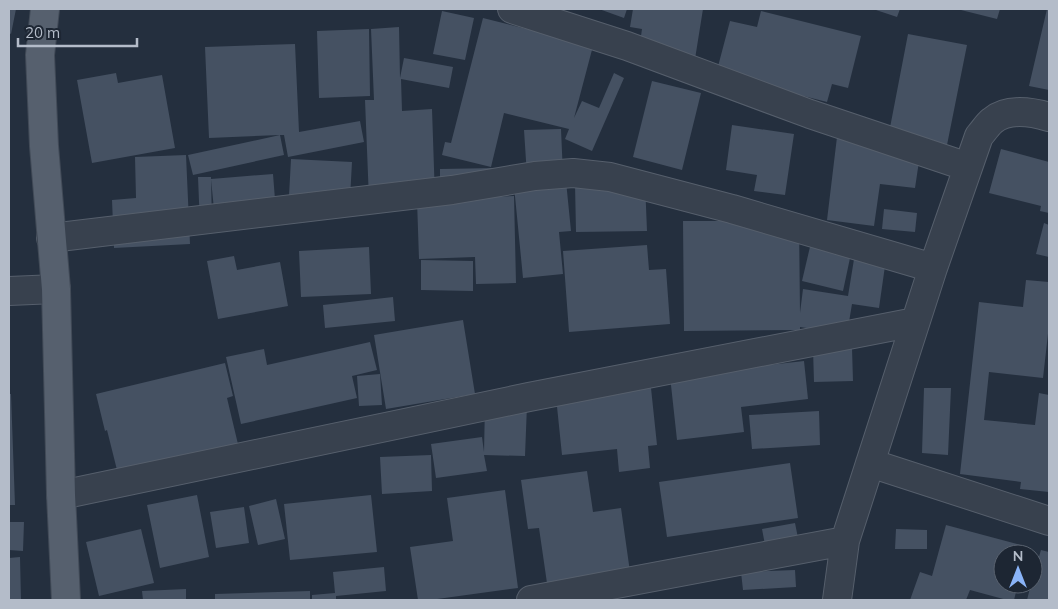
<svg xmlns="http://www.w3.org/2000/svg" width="1058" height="609" font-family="Mulish,sans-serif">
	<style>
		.building { fill: #455162 }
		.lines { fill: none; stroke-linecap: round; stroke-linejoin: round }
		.minor-casing { stroke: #565f6c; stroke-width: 30 }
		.major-casing { stroke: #414a57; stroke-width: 30 }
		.minor { stroke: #38414e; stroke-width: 28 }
		.major { stroke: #56606e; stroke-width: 28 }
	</style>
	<rect width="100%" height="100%" fill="#242f3e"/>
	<path class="building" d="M 9,9 L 16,9 L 11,34 L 9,33 Z
		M 599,9 L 627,9 L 624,18 Z
		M 633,9 L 703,9 L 695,59 L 639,50 L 642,29 L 630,27 Z
		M 873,9 L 900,9 L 897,17 Z
		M 957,9 L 1000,9 L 997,19 Z
		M 1047,9 L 1049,9 L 1049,90 L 1029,86 Z
		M 442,11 L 474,18 L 465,60 L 433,54 Z
		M 761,11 L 861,36 L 848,88 L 832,84 L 827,102 L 716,74 L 730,21 L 757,27 Z
		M 483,18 L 593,46 L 574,118 L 582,101 L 599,108 L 614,73 L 624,78 L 592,151 L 565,139 L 569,129 L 504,113 L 491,167 L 442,155 L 445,142 L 451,143 Z
		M 399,27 L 400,78 L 404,58 L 453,67 L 449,88 L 401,79 L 402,111 L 432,109 L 435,198 L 369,200 L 365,100 L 374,100 L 371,29 Z
		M 369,29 L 370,96 L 319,98 L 317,31 Z
		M 908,34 L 967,45 L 946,150 L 888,138 Z
		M 295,44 L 299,132 L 360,121 L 364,142 L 288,157 L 284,135 L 280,135 L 284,155 L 193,175 L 188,155 L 280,135 L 209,138 L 205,47 Z
		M 116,73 L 118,83 L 162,75 L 175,148 L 92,163 L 77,80 Z
		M 652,81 L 701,93 L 682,170 L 633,157 Z
		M 732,125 L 794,134 L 785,195 L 754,191 L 757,175 L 726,170 Z
		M 561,129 L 563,175 L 527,176 L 524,130 Z
		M 837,137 L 921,148 L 915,188 L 880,184 L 874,226 L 827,220 Z
		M 1001,149 L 1049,162 L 1049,213 L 1040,211 L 1041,206 L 989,193 Z
		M 186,155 L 190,244 L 114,248 L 112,200 L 136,198 L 135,157 Z
		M 291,159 L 352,162 L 349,217 L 288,214 Z
		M 497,168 L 497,188 L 440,189 L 440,169 Z
		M 273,174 L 277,225 L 216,230 L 211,179 Z
		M 198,177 L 211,177 L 212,225 L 200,226 Z
		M 566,181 L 571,231 L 559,232 L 563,274 L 523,278 L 514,186 Z
		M 645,182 L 647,231 L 576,232 L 575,184 Z
		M 514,196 L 516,283 L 476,284 L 475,257 L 419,259 L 417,200 Z
		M 884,209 L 917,213 L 915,232 L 882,229 Z
		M 683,221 L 799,221 L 800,313 L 803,289 L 848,296 L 856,247 L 887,252 L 879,308 L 852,304 L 847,334 L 800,327 L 800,330 L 684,331 Z
		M 1044,223 L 1049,225 L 1049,257 L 1036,254 Z
		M 813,234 L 853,244 L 843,291 L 802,281 Z
		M 647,245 L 649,270 L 666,269 L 670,324 L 569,332 L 563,251 Z
		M 369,247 L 371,294 L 301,297 L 299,251 Z
		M 234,256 L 237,270 L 280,262 L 288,306 L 218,319 L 207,261 Z
		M 421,260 L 473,261 L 473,291 L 421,290 Z
		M 1026,280 L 1049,282 L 1049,325 L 1043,378 L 989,372 L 984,420 L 1035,425 L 1039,393 L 1049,395 L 1049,492 L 1020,489 L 1021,482 L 960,474 L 979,302 L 1023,307 Z
		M 393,297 L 395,321 L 325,328 L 323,305 Z
		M 463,320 L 475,394 L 386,409 L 374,335 Z
		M 370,342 L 377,370 L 352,376 L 357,398 L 241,424 L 226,357 L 264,349 L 267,365 Z
		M 852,348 L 853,381 L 814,382 L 813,349 Z
		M 804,361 L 808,399 L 741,407 L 744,432 L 677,440 L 670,376 Z
		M 225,363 L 233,396 L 227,398 L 242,461 L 122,490 L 107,430 L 105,431 L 96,394 Z
		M 380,374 L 382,405 L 359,406 L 357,376 Z
		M 651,388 L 657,445 L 648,446 L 650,468 L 619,472 L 617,449 L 562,455 L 556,397 Z
		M 924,388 L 951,388 L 948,455 L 922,453 Z
		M 9,394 L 11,394 L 15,505 L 9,505 Z
		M 485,404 L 527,405 L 525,456 L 484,455 L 487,471 L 436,478 L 431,444 L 482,437 L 484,452 Z
		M 819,411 L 820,445 L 752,449 L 749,415 Z
		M 431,455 L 432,491 L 382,494 L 380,457 Z
		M 790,463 L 798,518 L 667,537 L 659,482 Z
		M 587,471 L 593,512 L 621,508 L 631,579 L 548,590 L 539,528 L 528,529 L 521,480 Z
		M 505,490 L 518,588 L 430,600 L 418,600 L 410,547 L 453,541 L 447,498 Z
		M 197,495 L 209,557 L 160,568 L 147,505 Z
		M 371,495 L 377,552 L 290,560 L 284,504 Z
		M 276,499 L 285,539 L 258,545 L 249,506 Z
		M 244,507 L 249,543 L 216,548 L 210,512 Z
		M 9,522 L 24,522 L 23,551 L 9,550 Z
		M 795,523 L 799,543 L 766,550 L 762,529 Z
		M 946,525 L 1028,547 L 1027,554 L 1003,554 L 1003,584 L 1018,584 L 1014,600 L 1007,600 L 970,590 L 966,600 L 910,600 L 920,572 L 932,576 Z
		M 141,529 L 154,583 L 99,596 L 86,542 Z
		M 896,529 L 927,530 L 927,549 L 895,549 Z
		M 1041,550 L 1049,552 L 1049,600 L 1027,600 L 1031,584 L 1033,584 L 1033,577 Z
		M 20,557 L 21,600 L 9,600 L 9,558 Z
		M 384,567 L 386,591 L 336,596 L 336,600 L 312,600 L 312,595 L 335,593 L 333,572 Z
		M 795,570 L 796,587 L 743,590 L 741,572 Z
		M 186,589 L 186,600 L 143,600 L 142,591 Z
		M 310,591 L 310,600 L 215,600 L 215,594 Z"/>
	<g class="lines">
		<g class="minor-casing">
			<path id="minor" d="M 512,9 L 627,46 L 810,114 L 968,167
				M 51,238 L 452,190 L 535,176 L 573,173 L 610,177 L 732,209 L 933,268
				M 9,291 L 56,289
				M 870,463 L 1049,521
				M 61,495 L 529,397 L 915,322
				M 531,600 L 845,541
				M 837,600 L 845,541 L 933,268 L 979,136 C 983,132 987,125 992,121 C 1007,108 1032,112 1049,117"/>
		</g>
		<g class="major-casing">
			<path id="major" d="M 45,9 L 40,55 L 44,146 L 56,289 L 61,495 L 66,600"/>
		</g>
		<use href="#minor" class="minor"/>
		<use href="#major" class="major"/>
	</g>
	<rect width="1058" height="609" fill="none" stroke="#b4bcc9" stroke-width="20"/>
	<g transform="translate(1018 569)"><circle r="24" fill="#1d2633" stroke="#59626f"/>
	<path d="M0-4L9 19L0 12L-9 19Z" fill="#8ab4f8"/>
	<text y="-8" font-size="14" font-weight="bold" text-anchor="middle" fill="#b4bcc9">N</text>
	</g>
	<path d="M18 38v8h119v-8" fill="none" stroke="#b4bcc9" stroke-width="2.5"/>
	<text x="25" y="38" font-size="15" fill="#b4bcc9" stroke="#1d2633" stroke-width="4" paint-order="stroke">20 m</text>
</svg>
